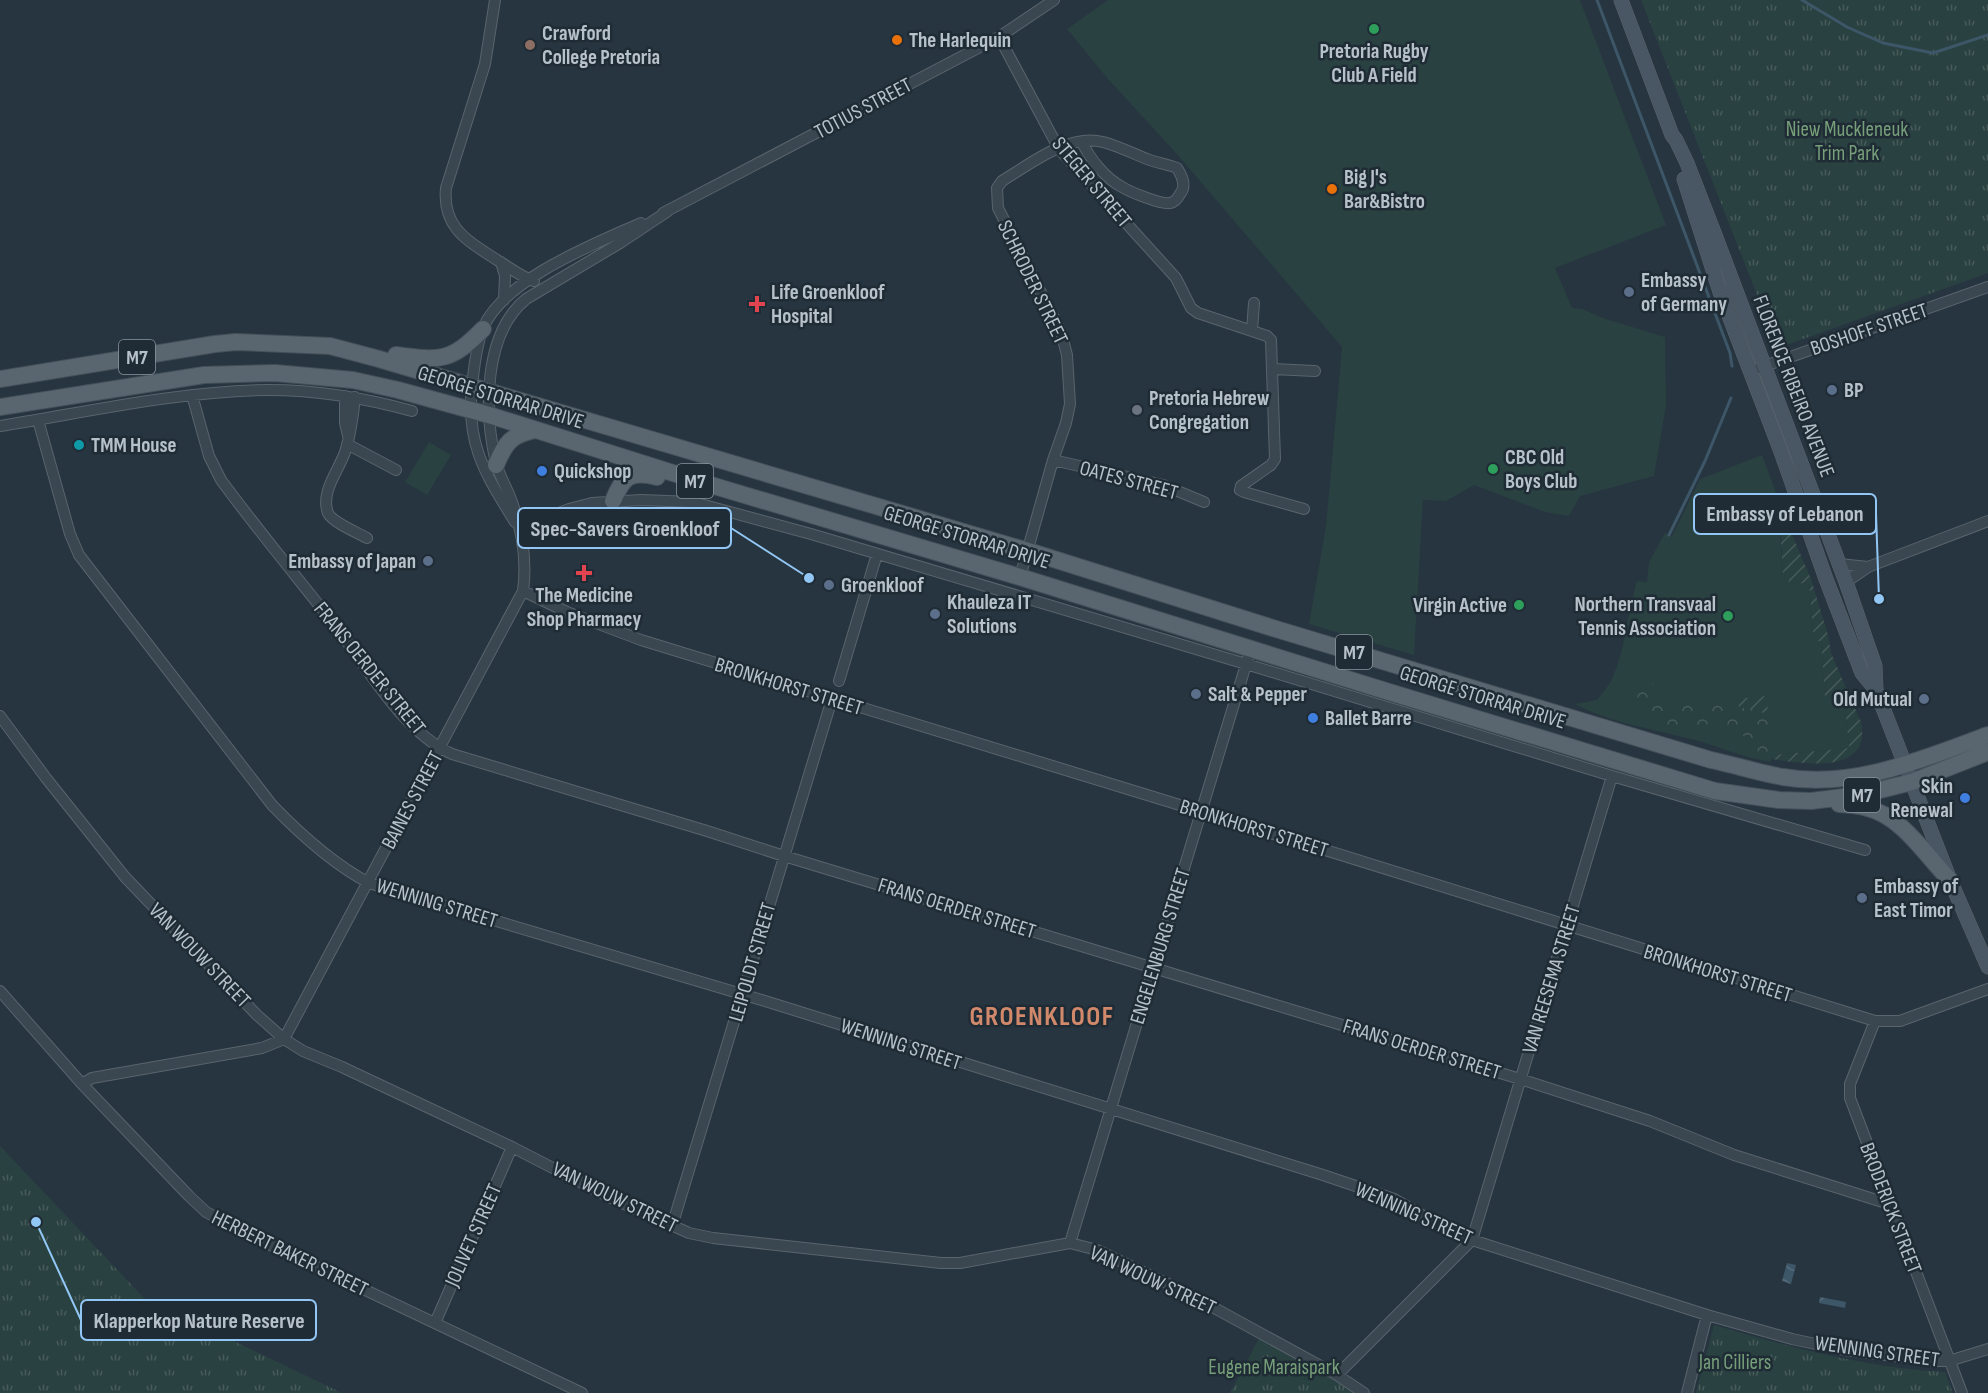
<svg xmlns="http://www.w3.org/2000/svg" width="1988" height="1393" font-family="'Sofia Sans Condensed',sans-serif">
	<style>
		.grass { fill: #294140 }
		.forest { fill: url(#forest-crowns) }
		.park { fill: url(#park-tufts) }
		.garden { fill: url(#garden-furrows) }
		.water { fill: url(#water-waves) }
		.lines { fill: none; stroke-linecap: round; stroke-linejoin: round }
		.stream { stroke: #3d5668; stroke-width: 3 }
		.street-casing { stroke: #59646d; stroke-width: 12 }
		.secondary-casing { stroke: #59646d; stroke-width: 15 }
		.primary-casing { stroke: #445059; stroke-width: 18 }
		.street { stroke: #3b4750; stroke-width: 10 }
		.secondary { stroke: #495663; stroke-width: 14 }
		.primary { stroke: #596670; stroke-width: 16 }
		.leisure-dot { fill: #2e9e5b; stroke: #202c35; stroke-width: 2 }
		.food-dot { fill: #e8710a; stroke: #202c35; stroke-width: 2 }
		.education-dot { fill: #8d6e63; stroke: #202c35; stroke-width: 2 }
		.service-dot { fill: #5c6f8a; stroke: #202c35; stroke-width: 2 }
		.health-dot { fill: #e0444e; stroke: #202c35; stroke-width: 2 }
		.worship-dot { fill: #6b7280; stroke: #202c35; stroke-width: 2 }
		.culture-dot { fill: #0f9aa8; stroke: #202c35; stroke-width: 2 }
		.shop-dot { fill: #3f7fe0; stroke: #202c35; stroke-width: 2 }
		.labels { text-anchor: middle; stroke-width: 5; stroke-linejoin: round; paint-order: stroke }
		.shield { fill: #202c35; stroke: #8a949d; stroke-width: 1.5 }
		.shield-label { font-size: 20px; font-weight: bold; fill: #b7c1ca }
		.poi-label { font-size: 21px; font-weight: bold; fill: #b7c1ca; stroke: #202c35; text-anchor: start }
		.street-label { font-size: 21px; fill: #b7c1ca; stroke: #202c35 }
		.park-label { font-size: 21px; fill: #769f7a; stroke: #202c35 }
		.district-label { font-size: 27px; font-weight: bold; letter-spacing: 1.5px; fill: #d2896b; stroke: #202c35 }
		.leader { fill: none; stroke: #92c6f4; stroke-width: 2 }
		.callout-dot { fill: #92c6f4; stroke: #202c35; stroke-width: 2 }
		.callout { fill: #202c35; stroke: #92c6f4; stroke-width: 2 }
		.callout-label { font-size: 22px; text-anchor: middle; font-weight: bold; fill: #b7c1ca }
	</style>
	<defs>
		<pattern id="forest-crowns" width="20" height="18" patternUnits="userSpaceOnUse" patternTransform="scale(1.5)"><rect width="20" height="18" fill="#294140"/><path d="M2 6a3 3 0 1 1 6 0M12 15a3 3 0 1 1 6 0" fill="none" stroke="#465b5a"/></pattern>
		<pattern id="park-tufts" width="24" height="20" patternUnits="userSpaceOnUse" patternTransform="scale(1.5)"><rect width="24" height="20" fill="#294140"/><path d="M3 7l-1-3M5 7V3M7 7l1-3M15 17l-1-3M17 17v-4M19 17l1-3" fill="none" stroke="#465b5a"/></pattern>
		<pattern id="garden-furrows" width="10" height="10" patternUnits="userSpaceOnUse" patternTransform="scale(1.5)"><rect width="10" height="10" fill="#294140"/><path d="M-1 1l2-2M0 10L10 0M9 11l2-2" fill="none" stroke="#465b5a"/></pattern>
		<pattern id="water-waves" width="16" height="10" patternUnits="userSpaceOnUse" patternTransform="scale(1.5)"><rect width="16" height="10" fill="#3d5668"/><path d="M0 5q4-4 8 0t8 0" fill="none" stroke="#576c7c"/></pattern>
	</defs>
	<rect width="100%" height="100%" fill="#273540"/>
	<path class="grass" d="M 1108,0 L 1580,0 L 1666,225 L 1555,268 L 1572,308 L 1582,309 L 1603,318 L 1665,337 L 1666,405 L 1654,476 L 1580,496 L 1569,516 L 1545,512 L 1474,485 L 1446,501 L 1423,500 L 1414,655 L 1309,624 L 1326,526 L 1342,347 L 1176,153 L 1108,79 L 1067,29 Z
		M 429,442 L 451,455 L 427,495 L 405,482 Z
		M 1762,455 L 1782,509 L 1778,512 L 1783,578 L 1788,577 L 1789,584 L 1809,583 L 1814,641 L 1821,641 L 1825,698 L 1844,696 L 1849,748 L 1772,755 L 1771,762 C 1743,758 1718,746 1691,739 C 1653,729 1610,723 1575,704 L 1597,700 C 1601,694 1607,688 1611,681 C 1626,650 1627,613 1637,581 L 1647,582 L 1649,562 L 1665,533 L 1672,536 L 1700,479 Z"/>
	<path class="forest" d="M 1646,679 L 1654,684 L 1657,706 L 1735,699 L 1739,707 L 1768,714 L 1772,755 L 1761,754 C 1753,747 1742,732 1733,728 C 1717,729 1714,739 1701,725 L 1685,728 L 1682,731 C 1660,732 1649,724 1636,707 L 1638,685 Z"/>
	<path class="park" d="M 1641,0 L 1988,0 L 1988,273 L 1778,348 Z
		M 0,1146 L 144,1298 L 342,1393 L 0,1393 Z
		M 1714,1325 C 1789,1347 1867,1368 1945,1372 L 1953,1393 L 1696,1393 Z
		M 1263,1331 L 1365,1393 L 1230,1393 Z"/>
	<path class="garden" d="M 1779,511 L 1783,523 L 1788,525 L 1811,579 L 1828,635 L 1831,653 L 1861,722 C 1872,775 1804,764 1772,759 L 1772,755 L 1849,748 L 1844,697 L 1825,698 L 1821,641 L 1814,641 L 1809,583 L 1789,584 L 1788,578 L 1783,578 Z
		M 1767,696 L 1768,714 L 1739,707 L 1735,699 Z"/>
	<path class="water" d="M 1787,1263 L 1796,1265 L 1791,1284 L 1782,1281 Z
		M 1820,1297 L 1846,1302 L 1845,1308 L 1819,1303 Z"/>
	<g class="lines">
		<path class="stream" d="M 1597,0 L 1730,353 L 1732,366
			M 1802,0 L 1847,27 L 1883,43 L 1933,53 L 1988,35
			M 1669,535 L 1705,461 L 1731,398"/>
		<g class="street-casing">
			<path id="street" d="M 495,0 L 485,64 L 446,188 C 442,228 468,241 497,260 C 509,267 521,277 534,281
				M 999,37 L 1059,149 L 1176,278 L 1191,308 L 1198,313 L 1267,336 L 1271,340 L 1275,459 L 1271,465 L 1241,486 L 1240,490 L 1244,492 L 1304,509
				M 663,213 L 999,37 L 1054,0
				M 501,262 L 505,276 L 504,300
				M 1252,331 L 1254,303
				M 1759,368 L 1988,287
				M 1273,369 L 1315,371
				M 192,395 L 209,456 L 221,480 C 257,529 296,576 334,624 C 367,667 402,731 452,754 L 707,831 L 784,856 L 1520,1079 L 1650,1121 L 1734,1155 L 1889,1204
				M 345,396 L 345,423 L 348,436
				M 355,397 C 353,416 351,434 345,452 C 339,470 320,492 328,513 C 332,522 358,533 367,538
				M 38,420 L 70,534 L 79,555 L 272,805 C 300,834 333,864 369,883 L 765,1001 L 1323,1175 L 1394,1199 L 1434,1222 L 1472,1240 L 1707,1315 L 1792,1339 L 1844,1350 L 1935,1361 L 1949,1361 L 1988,1349
				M 0,426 C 87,412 180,391 268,390 C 317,390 365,398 412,411
				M 347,444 L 396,470
				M 1053,460 L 1163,485 L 1204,502
				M 515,522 C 483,471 464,440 473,377 C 475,360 477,344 483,328 C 504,279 594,244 641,223
				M 522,538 L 536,522 L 569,509 L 592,503 L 641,500 L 693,502 L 811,534 L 1246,664 L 1612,776 L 1865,850
				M 1839,564 L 1868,567
				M 1020,577 L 1053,460 L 1066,423 L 1070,404 L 1067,355 L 1061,332 L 998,208 L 997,188 L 1002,181 C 1030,164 1069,133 1103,142 C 1118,146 1132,153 1147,159 C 1157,163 1167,164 1177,168 C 1182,176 1187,186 1180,194 C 1178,198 1175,202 1170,203 C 1162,205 1130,192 1122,187 C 1105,178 1090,159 1082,142
				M 1846,582 L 1868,567 L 1988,521
				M 523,591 L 567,612 L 641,640 L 1219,817 L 1875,1021 L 1900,1021 L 1988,989
				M 839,681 L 877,554
				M 0,716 L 46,778 L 125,877 L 257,1015 L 284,1039 L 303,1051 L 342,1067 L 512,1147 L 611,1198 L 689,1233 L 713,1238 L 941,1263 L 960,1263 L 1070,1243 L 1097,1250 L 1187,1293 L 1337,1375 L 1364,1393
				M 0,991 L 82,1084 L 189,1196 L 206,1212 L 258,1239 L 582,1393
				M 1875,1021 L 1850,1084 L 1850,1098 L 1962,1393
				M 82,1084 L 92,1078 L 262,1048 L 284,1039 L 523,591 C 527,561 523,534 513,505 C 509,491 500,478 496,463 C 484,413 483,334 526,299 L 620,243 L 668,211
				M 672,1226 L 832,699
				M 1070,1243 L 1248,658
				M 435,1323 L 512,1147
				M 1337,1375 L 1472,1240 L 1612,776
				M 1687,1393 L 1707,1315"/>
		</g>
		<g class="secondary-casing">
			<path id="secondary" d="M 1621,0 L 1672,135 L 1676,140 L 1687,163 L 1715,235 L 1846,582 L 1875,666 L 1876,690 L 1950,880 L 1988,967
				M 1684,179 L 1720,292 L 1780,449 L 1826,579 L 1862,673 L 1876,690"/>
		</g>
		<g class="primary-casing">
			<path id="primary" d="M 396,355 C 440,361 451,362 483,329
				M 0,379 L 215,344 L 236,342 L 330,346 L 379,359 L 1028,551 L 1276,629 L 1711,760 C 1735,765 1759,773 1783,777 C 1854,789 1923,759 1988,735
				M 0,407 L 204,375 L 275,373 L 353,380 L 398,390 L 489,415 L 711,485 L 1020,577 L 1386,691 L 1715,791 L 1779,800 L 1811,801 L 1860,795 L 1912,782 L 1988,752
				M 496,465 C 505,443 511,435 535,430
				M 613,501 C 623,477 630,470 657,477
				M 1839,804 C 1848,805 1858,805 1867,808 C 1902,816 1926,856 1950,880"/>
		</g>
		<use href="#street" class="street"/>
		<use href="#secondary" class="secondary"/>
		<use href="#primary" class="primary"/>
	</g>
	<g class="leisure-dot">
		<circle cx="1374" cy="29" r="6"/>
		<circle cx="1493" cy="469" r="6"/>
		<circle cx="1519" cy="605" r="6"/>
		<circle cx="1728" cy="616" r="6"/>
	</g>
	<g class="food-dot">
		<circle cx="897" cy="40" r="6"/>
		<circle cx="1332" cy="189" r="6"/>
	</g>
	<circle class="education-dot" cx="530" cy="45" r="6"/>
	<g class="service-dot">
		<circle cx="1629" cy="292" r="6"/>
		<circle cx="1832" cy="390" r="6"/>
		<circle cx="428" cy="561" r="6"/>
		<circle cx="829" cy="585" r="6"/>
		<circle cx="935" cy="614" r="6"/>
		<circle cx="1196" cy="694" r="6"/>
		<circle cx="1924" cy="699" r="6"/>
		<circle cx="1862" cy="898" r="6"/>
	</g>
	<g class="health-dot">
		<path d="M754 295h6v6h6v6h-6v6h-6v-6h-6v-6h6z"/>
		<path d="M581 564h6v6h6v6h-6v6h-6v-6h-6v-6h6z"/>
	</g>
	<circle class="worship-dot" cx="1137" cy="410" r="6"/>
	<circle class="culture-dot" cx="79" cy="445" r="6"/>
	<g class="shop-dot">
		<circle cx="542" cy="471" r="6"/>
		<circle cx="1313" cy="718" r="6"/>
		<circle cx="1965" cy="798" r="6"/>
	</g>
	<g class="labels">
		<g class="shield">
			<rect x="119" y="340" width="36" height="34" rx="4.5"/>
			<rect x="677" y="464" width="36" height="34" rx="4.5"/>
			<rect x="1336" y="635" width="36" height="34" rx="4.5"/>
			<rect x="1844" y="778" width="36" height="34" rx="4.5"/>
		</g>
		<g class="shield-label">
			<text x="137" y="364">M7</text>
			<text x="695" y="488">M7</text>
			<text x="1354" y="659">M7</text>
			<text x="1862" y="802">M7</text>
		</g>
		<g class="poi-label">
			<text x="542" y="40">Crawford<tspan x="542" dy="24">College Pretoria</tspan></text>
			<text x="909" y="47">The Harlequin</text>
			<text x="1374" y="58" text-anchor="middle">Pretoria Rugby<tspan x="1374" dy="24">Club A Field</tspan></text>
			<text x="1344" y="184">Big J's<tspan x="1344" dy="24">Bar&amp;Bistro</tspan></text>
			<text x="1641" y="287">Embassy<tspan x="1641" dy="24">of Germany</tspan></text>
			<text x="771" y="299">Life Groenkloof<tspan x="771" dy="24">Hospital</tspan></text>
			<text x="1844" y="397">BP</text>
			<text x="1149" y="405">Pretoria Hebrew<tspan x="1149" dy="24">Congregation</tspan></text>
			<text x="91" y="452">TMM House</text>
			<text x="1505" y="464">CBC Old<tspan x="1505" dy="24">Boys Club</tspan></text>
			<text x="554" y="478">Quickshop</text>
			<text x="416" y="568" text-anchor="end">Embassy of Japan</text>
			<text x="841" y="592">Groenkloof</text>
			<text x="584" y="602" text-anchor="middle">The Medicine<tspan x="584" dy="24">Shop Pharmacy</tspan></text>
			<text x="947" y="609">Khauleza IT<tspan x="947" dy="24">Solutions</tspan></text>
			<text x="1716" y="611" text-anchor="end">Northern Transvaal<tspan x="1716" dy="24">Tennis Association</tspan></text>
			<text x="1507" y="612" text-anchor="end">Virgin Active</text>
			<text x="1208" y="701">Salt &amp; Pepper</text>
			<text x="1912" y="706" text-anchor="end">Old Mutual</text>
			<text x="1325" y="725">Ballet Barre</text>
			<text x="1953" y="793" text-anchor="end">Skin<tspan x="1953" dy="24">Renewal</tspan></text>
			<text x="1874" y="893">Embassy of<tspan x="1874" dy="24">East Timor</tspan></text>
		</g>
		<g class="street-label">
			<text transform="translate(863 108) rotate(-28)" y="7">TOTIUS STREET</text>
			<text transform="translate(1092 182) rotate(50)" y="7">STEGER STREET</text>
			<text transform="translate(1033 282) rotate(64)" y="7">SCHRODER STREET</text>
			<text transform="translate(1869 329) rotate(-19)" y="7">BOSHOFF STREET</text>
			<text transform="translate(1794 386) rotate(69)" y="7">FLORENCE RIBEIRO AVENUE</text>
			<text transform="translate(501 397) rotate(17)" y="7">GEORGE STORRAR DRIVE</text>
			<text transform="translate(1129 480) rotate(15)" y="7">OATES STREET</text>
			<text transform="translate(967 537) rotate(17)" y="7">GEORGE STORRAR DRIVE</text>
			<text transform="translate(370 668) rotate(51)" y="7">FRANS OERDER STREET</text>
			<text transform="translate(789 686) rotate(17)" y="7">BRONKHORST STREET</text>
			<text transform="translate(1483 697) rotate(17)" y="7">GEORGE STORRAR DRIVE</text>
			<text transform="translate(412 800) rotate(-62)" y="7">BAINES STREET</text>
			<text transform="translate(1254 828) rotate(17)" y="7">BRONKHORST STREET</text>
			<text transform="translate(437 903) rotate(17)" y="7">WENNING STREET</text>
			<text transform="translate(957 908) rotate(17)" y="7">FRANS OERDER STREET</text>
			<text transform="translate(1160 946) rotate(-73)" y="7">ENGELENBURG STREET</text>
			<text transform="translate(200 955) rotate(46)" y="7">VAN WOUW STREET</text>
			<text transform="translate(752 962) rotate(-74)" y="7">LEIPOLDT STREET</text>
			<text transform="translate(1718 973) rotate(17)" y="7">BRONKHORST STREET</text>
			<text transform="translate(1551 979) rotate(-73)" y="7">VAN REESEMA STREET</text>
			<text transform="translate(901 1044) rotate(18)" y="7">WENNING STREET</text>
			<text transform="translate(1422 1049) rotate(17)" y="7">FRANS OERDER STREET</text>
			<text transform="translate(615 1197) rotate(26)" y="7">VAN WOUW STREET</text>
			<text transform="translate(1891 1208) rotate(69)" y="7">BRODERICK STREET</text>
			<text transform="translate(1414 1213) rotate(24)" y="7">WENNING STREET</text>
			<text transform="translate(473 1235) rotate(-66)" y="7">JOLIVET STREET</text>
			<text transform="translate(290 1253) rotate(26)" y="7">HERBERT BAKER STREET</text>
			<text transform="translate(1153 1280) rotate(25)" y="7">VAN WOUW STREET</text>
			<text transform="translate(1877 1351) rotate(8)" y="7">WENNING STREET</text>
		</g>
		<g class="park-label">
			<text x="1847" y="136">Niew Muckleneuk<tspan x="1847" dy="24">Trim Park</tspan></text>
			<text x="1735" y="1369">Jan Cilliers</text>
			<text x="1274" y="1374">Eugene Maraispark</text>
		</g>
		<g class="district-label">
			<text x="1042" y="1025">GROENKLOOF</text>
		</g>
	</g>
	<path class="leader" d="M1879 599L1876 514M809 578L731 528M36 1222L81 1320"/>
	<g class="callout-dot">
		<circle cx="1879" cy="599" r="6"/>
		<circle cx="809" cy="578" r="6"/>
		<circle cx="36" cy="1222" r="6"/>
	</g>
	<g class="callout">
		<rect x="1694" y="494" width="182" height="40" rx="6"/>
		<rect x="518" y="508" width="213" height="40" rx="6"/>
		<rect x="81" y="1300" width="235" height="40" rx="6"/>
	</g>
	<g class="callout-label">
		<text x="1785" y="521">Embassy of Lebanon</text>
		<text x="625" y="536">Spec-Savers Groenkloof</text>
		<text x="199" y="1328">Klapperkop Nature Reserve</text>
	</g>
</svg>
